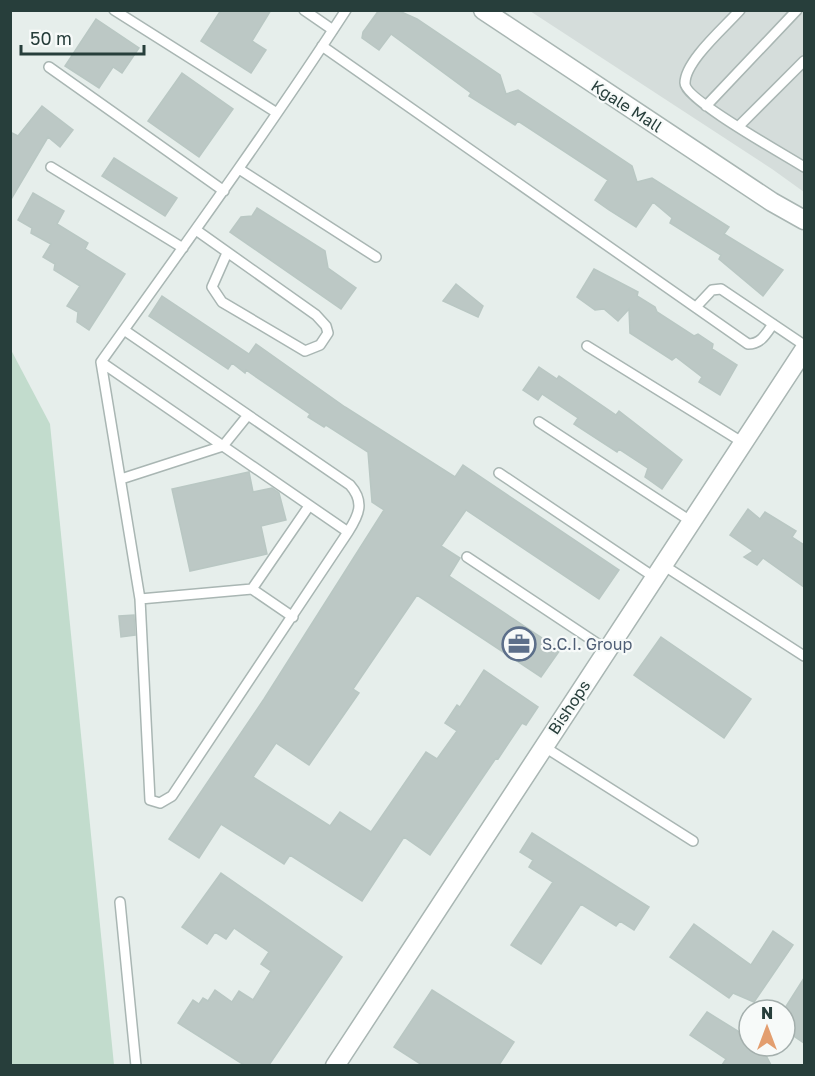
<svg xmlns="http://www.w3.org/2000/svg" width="815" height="1076" font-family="'Golos Text',sans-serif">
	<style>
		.built { fill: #d5dddb }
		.green { fill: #c2dccd }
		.building { fill: #bcc8c5; stroke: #b9c7c3; stroke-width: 1.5 }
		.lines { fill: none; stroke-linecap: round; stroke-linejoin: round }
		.service-casing { stroke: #a9b6b3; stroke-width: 12 }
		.minor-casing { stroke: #a9b6b3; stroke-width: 21 }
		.service { stroke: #fff; stroke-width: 9 }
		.minor { stroke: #fff; stroke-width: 18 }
		.labels { text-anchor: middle; stroke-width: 4.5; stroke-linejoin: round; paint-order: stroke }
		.street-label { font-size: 16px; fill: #273e3b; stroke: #f7faf9 }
		.service-label { font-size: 16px; fill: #4e5e75; stroke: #f7faf9; text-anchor: start }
	</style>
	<rect width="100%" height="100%" fill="#e6eeeb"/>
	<path class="built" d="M 530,11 L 804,11 L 804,192 L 772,169 Z"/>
	<path class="green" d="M 10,348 L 50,424 L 114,1065 L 11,1065 Z"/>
	<path class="building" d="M 221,10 L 271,10 L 252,41 L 266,50 L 251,73 L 201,41 Z
		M 379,10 L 397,10 L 417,19 L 500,75 L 506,94 L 518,90 L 632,166 L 637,182 L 652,178 L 729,227 L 724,234 L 783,270 L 763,296 L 719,259 L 721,255 L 670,223 L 672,218 L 653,202 L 636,227 L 609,210 L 595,200 L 608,180 L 518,121 L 515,125 L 469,96 L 471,93 L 391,34 L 379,50 L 362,38 L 363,32 Z
		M 96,19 L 139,48 L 122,73 L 113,67 L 99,88 L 65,66 Z
		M 182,73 L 233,109 L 199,157 L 148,121 Z
		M 42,106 L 73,130 L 60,147 L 48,137 L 10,201 L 10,132 L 18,136 Z
		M 114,158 L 177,198 L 165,216 L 102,176 Z
		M 33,193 L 64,211 L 57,224 L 88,243 L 85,249 L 125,274 L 89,330 L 77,322 L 78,312 L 67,306 L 80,286 L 54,270 L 55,264 L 43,257 L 51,244 L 31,233 L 32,228 L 18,220 Z
		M 257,208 L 325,251 L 328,268 L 356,288 L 341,309 L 230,232 L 241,217 L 252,216 Z
		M 594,269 L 638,292 L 637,296 L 655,307 L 657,312 L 694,336 L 698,334 L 713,344 L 712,349 L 737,365 L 720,395 L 699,382 L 702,377 L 676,357 L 672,360 L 630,333 L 629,309 L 618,321 L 604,309 L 595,310 L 577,297 Z
		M 456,284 L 483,306 L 478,317 L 443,301 Z
		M 162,296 L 249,354 L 256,344 L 345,407 L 455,477 L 463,465 L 619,570 L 599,599 L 466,510 L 441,546 L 460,558 L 449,576 L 560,650 L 541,677 L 417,595 L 353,689 L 359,693 L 309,765 L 276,743 L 253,777 L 330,826 L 340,812 L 371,832 L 426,752 L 437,759 L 457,731 L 445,723 L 457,705 L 460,707 L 484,670 L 538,707 L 526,725 L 522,723 L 498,759 L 496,758 L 430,855 L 404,837 L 362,901 L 290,855 L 284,864 L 221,824 L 199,858 L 169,839 L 264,699 L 384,510 L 372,502 L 368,452 L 326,425 L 324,427 L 308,417 L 310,414 L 246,370 L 245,373 L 232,363 L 228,369 L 149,316 Z
		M 539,367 L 557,379 L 559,376 L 616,415 L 619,411 L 682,460 L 662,489 L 645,477 L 648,468 L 619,449 L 617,452 L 574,424 L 578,418 L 542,394 L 538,400 L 523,390 Z
		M 249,472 L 253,492 L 272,488 L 279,493 L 286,520 L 261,526 L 267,554 L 190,571 L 172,489 Z
		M 748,509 L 760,519 L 765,512 L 796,531 L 792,537 L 804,545 L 804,587 L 763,558 L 757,565 L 744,557 L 753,551 L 730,535 Z
		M 134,615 L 135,635 L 121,637 L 119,616 Z
		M 661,637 L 751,699 L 724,738 L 634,675 Z
		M 532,833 L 649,907 L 634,930 L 620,921 L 616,926 L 581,904 L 541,964 L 511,945 L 553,882 L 529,867 L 533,860 L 520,852 Z
		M 221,873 L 342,957 L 269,1065 L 244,1065 L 178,1023 L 193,1000 L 199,1004 L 203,998 L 208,1001 L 215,990 L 232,1002 L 239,991 L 253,1000 L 271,971 L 261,964 L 269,952 L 234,928 L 226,939 L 215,932 L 207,944 L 182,927 Z
		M 694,924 L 751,965 L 773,931 L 793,945 L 754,1002 L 733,993 L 729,998 L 670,957 Z
		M 804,978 L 804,1043 L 785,1030 L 785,1008 Z
		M 432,990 L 514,1042 L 499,1065 L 422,1065 L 394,1047 Z
		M 707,1012 L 749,1038 L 749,1046 L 761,1046 L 771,1065 L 722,1065 L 726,1059 L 690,1035 Z"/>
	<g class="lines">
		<g class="service-casing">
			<path id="service" d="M 114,10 L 277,113
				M 304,10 L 333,30
				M 740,10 C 725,27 685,61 685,83 C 684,99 787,156 804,167
				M 322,46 L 748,344 C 761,344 766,334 773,324
				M 49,67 L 224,191
				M 706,106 L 797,10
				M 739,126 L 804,61
				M 51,167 L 183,248
				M 239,169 L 376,257
				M 196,230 L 316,315 L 326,326 L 328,333 L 320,345 L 305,351 L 222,302 L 212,287 L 227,253
				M 696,307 L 712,290 L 721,289 L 804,345
				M 124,330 L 350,485 C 365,502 359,515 348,532 L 172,796 L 160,803 L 150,800 L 140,599 L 101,362 C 184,246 268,130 346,10
				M 587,346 L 742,442
				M 101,362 L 348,532
				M 539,422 L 692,522
				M 499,473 L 654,577
				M 121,479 L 223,446 L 248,415
				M 467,557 L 607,650
				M 663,565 L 804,656
				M 252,589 L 293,617
				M 140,599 L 252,589 L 309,506
				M 543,746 L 693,841
				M 120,902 L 136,1066"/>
		</g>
		<g class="minor-casing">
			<path id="minor" d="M 483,10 L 772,202 L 804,220
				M 335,1066 L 804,350"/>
		</g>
		<use href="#service" class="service"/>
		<use href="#minor" class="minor"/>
	</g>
	<defs>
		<g id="office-ring" transform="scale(1.725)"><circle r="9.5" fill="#f7faf9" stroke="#5c6f8a" stroke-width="1.5"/><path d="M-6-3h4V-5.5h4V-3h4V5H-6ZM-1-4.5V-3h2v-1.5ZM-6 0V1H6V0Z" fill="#5c6f8a"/></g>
	</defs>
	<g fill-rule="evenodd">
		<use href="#office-ring" x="519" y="644"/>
	</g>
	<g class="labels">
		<g class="street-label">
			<text transform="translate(627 106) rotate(33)" y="6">Kgale Mall</text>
			<text transform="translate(569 707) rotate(-56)" y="6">Bishops</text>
		</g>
		<g class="service-label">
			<text x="542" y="650">S.C.I. Group</text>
		</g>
	</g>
	<rect width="815" height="1076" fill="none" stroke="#273e3b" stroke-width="24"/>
	<g transform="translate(767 1028)"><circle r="28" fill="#f7faf9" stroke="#a4afad" stroke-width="1.5"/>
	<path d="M0-4.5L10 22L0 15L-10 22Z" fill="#e39e6f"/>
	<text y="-9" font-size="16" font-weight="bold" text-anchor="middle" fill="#273e3b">N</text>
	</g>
	<path d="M21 45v9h123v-9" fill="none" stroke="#273e3b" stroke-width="3"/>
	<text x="30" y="45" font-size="18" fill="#273e3b" stroke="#f7faf9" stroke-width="4.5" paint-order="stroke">50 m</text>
</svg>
